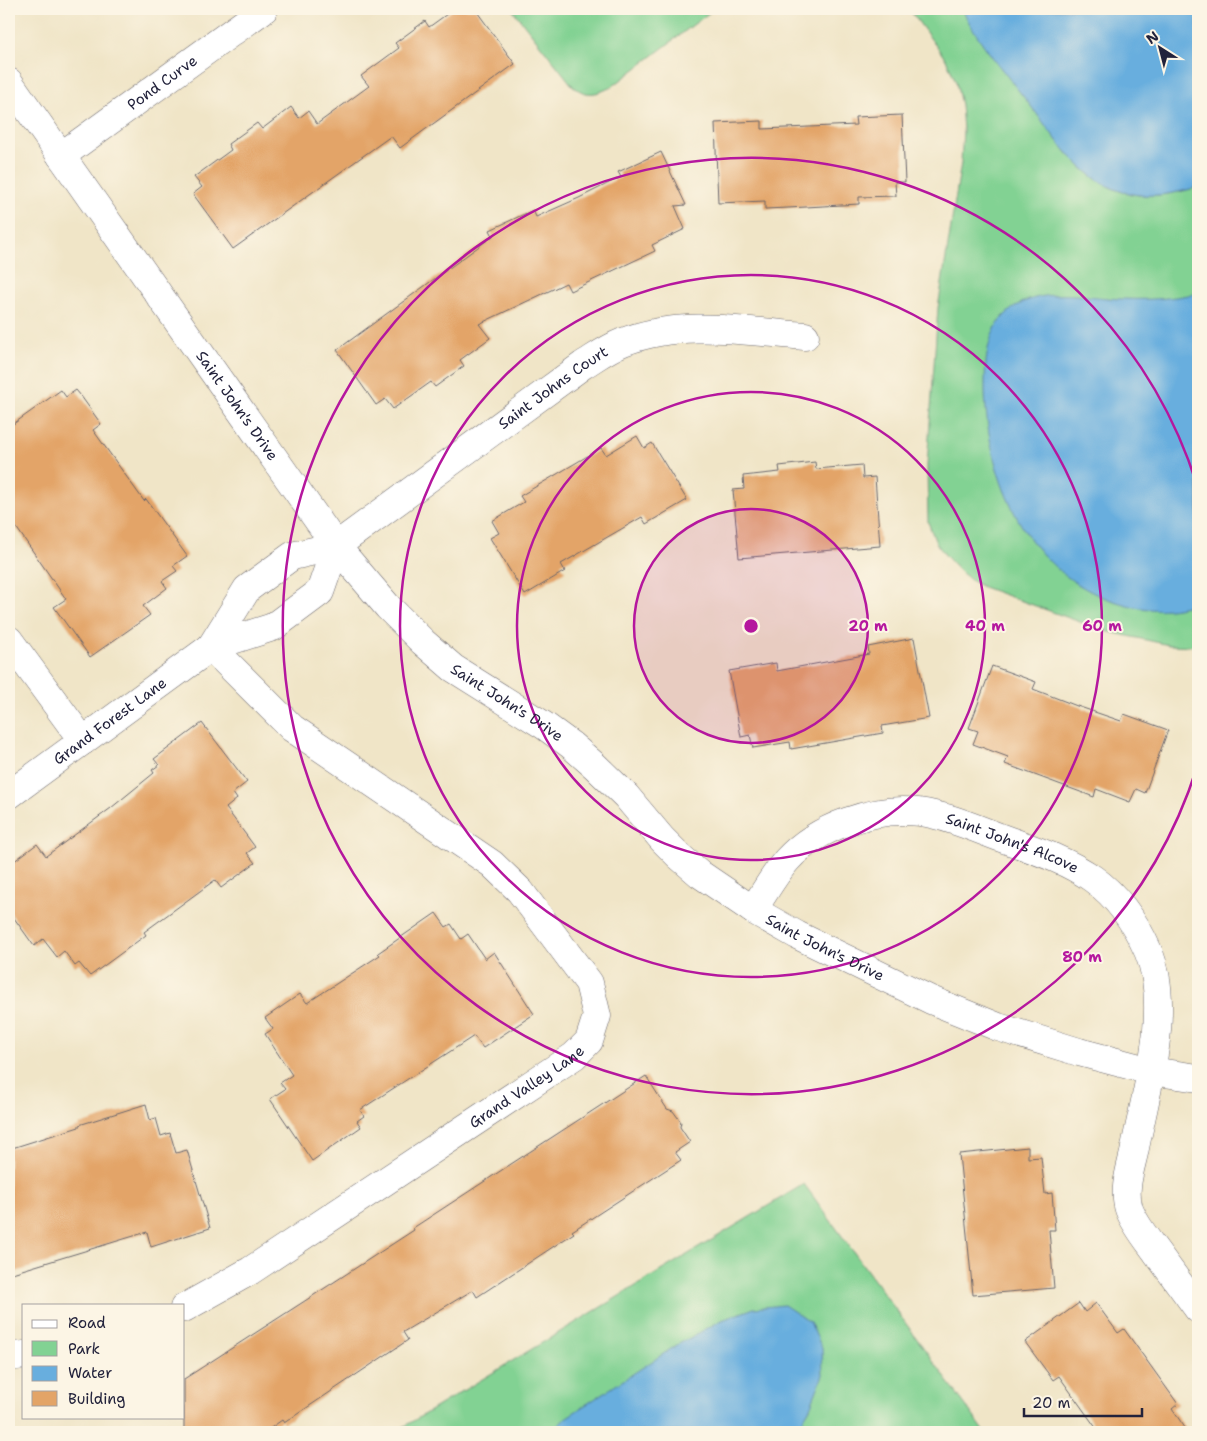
<svg xmlns="http://www.w3.org/2000/svg" width="1207" height="1441" font-family="'Shantell Sans',sans-serif">
	<style>
		.green { fill: #82d293; stroke: #527a67 }
		.water { fill: #68aede; stroke: #45688c }
		.building { fill: #e3a467 }
		.lines { fill: none; stroke-linecap: round; stroke-linejoin: round }
		.street-casing { stroke: #6a666c; stroke-width: 29 }
		.street { stroke: #fff; stroke-width: 28 }
		.ring { fill: none; stroke: #b5179e; stroke-width: 2.5 }
		.labels { text-anchor: middle; stroke-width: 4; stroke-linejoin: round; paint-order: stroke }
		.street-label { font-size: 15px; fill: #22223b; stroke: #fcf5e5 }
		.centre { fill: #b5179e; stroke: #fcf5e5; stroke-width: 2.5 }
		.ring-label { font-size: 15px; text-anchor: middle; font-weight: bold; fill: #b5179e; stroke: #fcf5e5; stroke-width: 4; stroke-linejoin: round; paint-order: stroke }
	</style>
	<rect width="100%" height="100%" fill="#fcf5e5"/>
	<filter id="ink" filterUnits="userSpaceOnUse"><feTurbulence type="fractalNoise" baseFrequency=".02" numOctaves="2"/><feDisplacementMap in="SourceGraphic" scale="10" xChannelSelector="R" yChannelSelector="G"/><feConvolveMatrix kernelMatrix="1 2 1 2 8 2 1 2 1" color-interpolation-filters="sRGB"/></filter>
	<filter id="wash" filterUnits="userSpaceOnUse"><feTurbulence type="fractalNoise" baseFrequency=".0096" numOctaves="4" result="noise"/><feDisplacementMap in="SourceGraphic" scale="20" xChannelSelector="R" yChannelSelector="G"/><feGaussianBlur stdDeviation="1.12" result="paint"/><feColorMatrix in="noise" values="0 0 0 0 0 0 0 0 0 0 0 0 0 0 0 0 0 1.4 0 .05"/><feComposite in="paint" operator="in"/></filter>
	<g filter="url(#wash)">
		<rect width="100%" height="100%" fill="#f0e5c7"/>
		<path class="green" d="M 512,9 L 714,9 L 613,86 C 598,94 586,98 572,85 Z
			M 909,9 L 962,9 C 982,46 1009,78 1035,111 C 1051,132 1066,155 1087,172 C 1097,181 1110,188 1123,192 C 1149,199 1173,194 1198,187 L 1198,646 L 1169,645 L 1105,631 L 983,587 L 972,581 L 961,572 L 946,556 L 936,543 L 928,522 L 927,465 L 938,308 L 961,163 L 963,130 L 961,105 L 956,82 L 947,61 Z
			M 804,1184 L 985,1432 L 395,1432 Z"/>
		<path class="water" d="M 962,9 L 1198,9 L 1198,187 C 1173,194 1149,199 1123,192 C 1110,188 1097,181 1087,172 C 1064,153 1048,128 1030,105 C 1006,74 979,44 962,9 Z
			M 1198,293 L 1198,602 C 1170,613 1145,611 1117,602 C 1026,574 988,480 985,392 C 985,358 986,324 1018,305 C 1049,287 1090,298 1123,299 C 1148,300 1173,299 1198,293 Z
			M 784,1305 L 810,1322 L 822,1348 L 823,1375 L 809,1410 L 796,1432 L 551,1432 L 567,1417 L 677,1345 L 722,1320 L 754,1308 Z"/>
		<g id="blocks">
			<path class="building" d="M 454,9 L 475,9 L 515,64 L 400,148 L 391,136 L 233,249 L 193,194 L 202,187 L 194,177 L 231,150 L 228,144 L 257,123 L 262,129 L 291,107 L 299,118 L 308,111 L 317,124 L 369,86 L 361,76 L 399,48 L 395,43 L 425,21 L 429,27 Z
				M 902,115 L 905,182 L 895,182 L 896,196 L 859,197 L 859,204 L 788,208 L 765,209 L 765,201 L 718,203 L 715,123 L 762,121 L 762,129 L 856,125 L 855,117 Z
				M 661,152 L 686,205 L 675,206 L 685,229 L 652,245 L 655,251 L 570,291 L 566,283 L 479,324 L 490,338 L 460,360 L 464,366 L 435,387 L 431,382 L 393,409 L 385,399 L 376,405 L 337,350 L 493,236 L 490,230 L 533,210 L 536,217 L 579,198 L 621,177 L 618,172 Z
				M 61,390 L 66,397 L 76,390 L 81,396 L 101,424 L 93,430 L 144,501 L 146,499 L 187,556 L 173,566 L 177,571 L 162,581 L 167,588 L 143,606 L 150,615 L 90,657 L 54,607 L 66,599 L 9,517 L 9,427 Z
				M 637,436 L 644,448 L 652,443 L 687,500 L 646,524 L 642,517 L 561,564 L 565,571 L 525,595 L 490,538 L 499,533 L 492,521 L 524,502 L 520,496 L 569,467 L 601,448 L 606,455 Z
				M 815,462 L 816,469 L 862,465 L 863,478 L 875,477 L 880,546 L 739,558 L 733,490 L 744,489 L 743,476 L 780,472 L 779,466 Z
				M 914,638 L 929,718 L 882,726 L 883,733 L 791,749 L 790,742 L 753,748 L 750,735 L 741,737 L 729,671 L 776,663 L 777,671 L 869,654 L 868,647 Z
				M 992,666 L 1036,682 L 1033,689 L 1077,706 L 1121,721 L 1124,714 L 1168,730 L 1145,793 L 1136,789 L 1130,802 L 1096,789 L 1094,797 L 1005,764 L 1008,757 L 973,744 L 978,731 L 969,728 Z
				M 202,723 L 247,782 L 233,793 L 237,799 L 226,808 L 255,847 L 247,853 L 255,863 L 221,888 L 215,880 L 144,932 L 146,935 L 90,976 L 79,963 L 75,966 L 64,951 L 57,957 L 43,939 L 34,946 L 9,911 L 9,865 L 37,844 L 46,856 L 111,808 L 154,773 L 152,770 L 159,765 L 154,759 Z
				M 436,913 L 446,927 L 451,924 L 461,939 L 468,934 L 485,959 L 494,952 L 534,1014 L 483,1048 L 474,1036 L 360,1110 L 364,1116 L 357,1121 L 361,1127 L 312,1161 L 270,1099 L 285,1089 L 280,1083 L 292,1075 L 265,1034 L 273,1029 L 265,1018 L 300,994 L 307,1003 L 380,955 L 378,953 Z
				M 646,1076 L 667,1109 L 673,1111 L 681,1122 L 680,1127 L 690,1142 L 675,1152 L 681,1160 L 572,1231 L 574,1233 L 477,1297 L 473,1290 L 403,1332 L 408,1340 L 284,1423 L 282,1420 L 265,1432 L 184,1432 L 184,1379 L 328,1286 L 414,1230 L 413,1228 Z
				M 146,1104 L 150,1120 L 156,1118 L 161,1136 L 170,1133 L 176,1153 L 187,1150 L 210,1228 L 151,1247 L 147,1232 L 9,1274 L 9,1149 L 79,1127 L 79,1125 Z
				M 1028,1147 L 1028,1158 L 1041,1157 L 1045,1194 L 1052,1193 L 1055,1230 L 1049,1230 L 1054,1288 L 973,1295 L 959,1154 Z
				M 1079,1303 L 1085,1312 L 1096,1303 L 1118,1333 L 1124,1329 L 1178,1404 L 1172,1409 L 1188,1432 L 1099,1432 L 1059,1376 L 1053,1380 L 1025,1342 Z"/>
		</g>
	</g>
	<g filter="url(#ink)">
		<use href="#blocks" fill-opacity="0" stroke="#6a666c" stroke-width="1"/>
		<g class="lines">
			<g class="street-casing">
				<g id="street">
					<path id="s1" d="M 9,82 L 336,546 L 388,607 L 423,642 L 453,668 L 545,726 L 571,745 L 595,766 L 626,796 L 662,839 L 679,856 L 700,874 L 753,910 L 797,935 L 931,1000 L 998,1027 L 1079,1052 L 1151,1071 L 1198,1078"/>
					<path id="s2" d="M 61,156 L 264,9"/>
					<path d="M 9,640 L 83,741"/>
					<path id="s3" d="M 211,647 L 247,589 L 292,556 L 336,546 L 583,365 C 596,357 608,348 623,342 C 681,319 744,331 805,336"/>
					<path id="s4" d="M 9,795 L 211,647 L 273,627 L 320,592 L 336,546"/>
					<path id="s5" d="M 753,910 C 764,893 774,875 787,860 C 817,827 875,806 919,812 C 950,816 981,831 1010,841 C 1078,865 1117,881 1148,951 C 1173,1008 1145,1094 1134,1153 C 1130,1170 1123,1191 1129,1209 C 1135,1225 1147,1239 1157,1253 C 1171,1272 1184,1290 1198,1309"/>
					<path id="s6" d="M 184,1308 L 250,1271 L 574,1056 L 589,1041 L 597,1016 L 589,983 L 520,891 L 492,864 L 292,728 L 211,647"/>
					<path d="M 9,1357 L 24,1355"/>
				</g>
			</g>
			<use href="#street" class="street"/>
		</g>
	</g>
	<circle cx="751" cy="626" r="117" fill="#b5179e" fill-opacity=".12"/>
	<g class="ring">
		<circle cx="751" cy="626" r="117"/>
		<circle cx="751" cy="626" r="234"/>
		<circle cx="751" cy="626" r="351"/>
		<path d="M1197 767A468 468 0 1 1 1197 485"/>
	</g>
	<g class="labels">
		<g class="street-label">
			<text dy="5" stroke="none"><textPath href="#s2" startOffset="125">Pond Curve</textPath></text>
			<text dy="5" stroke="none"><textPath href="#s3" startOffset="438">Saint Johns Court</textPath></text>
			<text dy="5" stroke="none"><textPath href="#s1" startOffset="396">Saint John's Drive</textPath></text>
			<text dy="5" stroke="none"><textPath href="#s1" startOffset="801">Saint John's Drive</textPath></text>
			<text dy="5" stroke="none"><textPath href="#s4" startOffset="125">Grand Forest Lane</textPath></text>
			<text dy="5" stroke="none"><textPath href="#s5" startOffset="304">Saint John's Alcove</textPath></text>
			<text dy="5" stroke="none"><textPath href="#s1" startOffset="1206">Saint John's Drive</textPath></text>
			<text dy="5" stroke="none"><textPath href="#s6" startOffset="408">Grand Valley Lane</textPath></text>
		</g>
	</g>
	<circle cx="751" cy="626" r="8" class="centre"/>
	<g class="ring-label">
		<text x="868" y="631">20 m</text>
		<text x="985" y="631">40 m</text>
		<text x="1102" y="631">60 m</text>
		<text x="1082" y="962">80 m</text>
	</g>
	<rect width="1207" height="1441" fill="none" stroke="#fcf5e5" stroke-width="30"/>
	<rect x="22" y="1304" width="162" height="115" fill="#fcf5e5" stroke="#a5a1a1"/>
	<rect x="32" y="1320" width="25" height="8" fill="#ffffff" stroke="#a5a1a1"/>
	<text x="68" y="1328" font-size="15" fill="#22223b">Road</text>
	<rect x="32" y="1341" width="25" height="15" fill="#82d293" stroke="#a5a1a1"/>
	<text x="68" y="1354" font-size="15" fill="#22223b">Park</text>
	<rect x="32" y="1366" width="25" height="15" fill="#68aede" stroke="#a5a1a1"/>
	<text x="68" y="1378" font-size="15" fill="#22223b">Water</text>
	<rect x="32" y="1391" width="25" height="15" fill="#e3a467" stroke="#a5a1a1"/>
	<text x="68" y="1404" font-size="15" fill="#22223b">Building</text>
	<g transform="translate(1160 48) rotate(324)" stroke="#fcf5e5" stroke-width="4" paint-order="stroke">
	<path d="M0-4L9 19L0 12L-9 19Z" fill="#22223b"/>
	<text y="-8" font-size="14" font-weight="bold" text-anchor="middle" fill="#22223b">N</text>
	</g>
	<path d="M1024 1408v8h118v-8" fill="none" stroke="#22223b" stroke-width="2.5"/>
	<text x="1032" y="1408" font-size="15" fill="#22223b" stroke="#fcf5e5" stroke-width="4" paint-order="stroke">20 m</text>
</svg>
